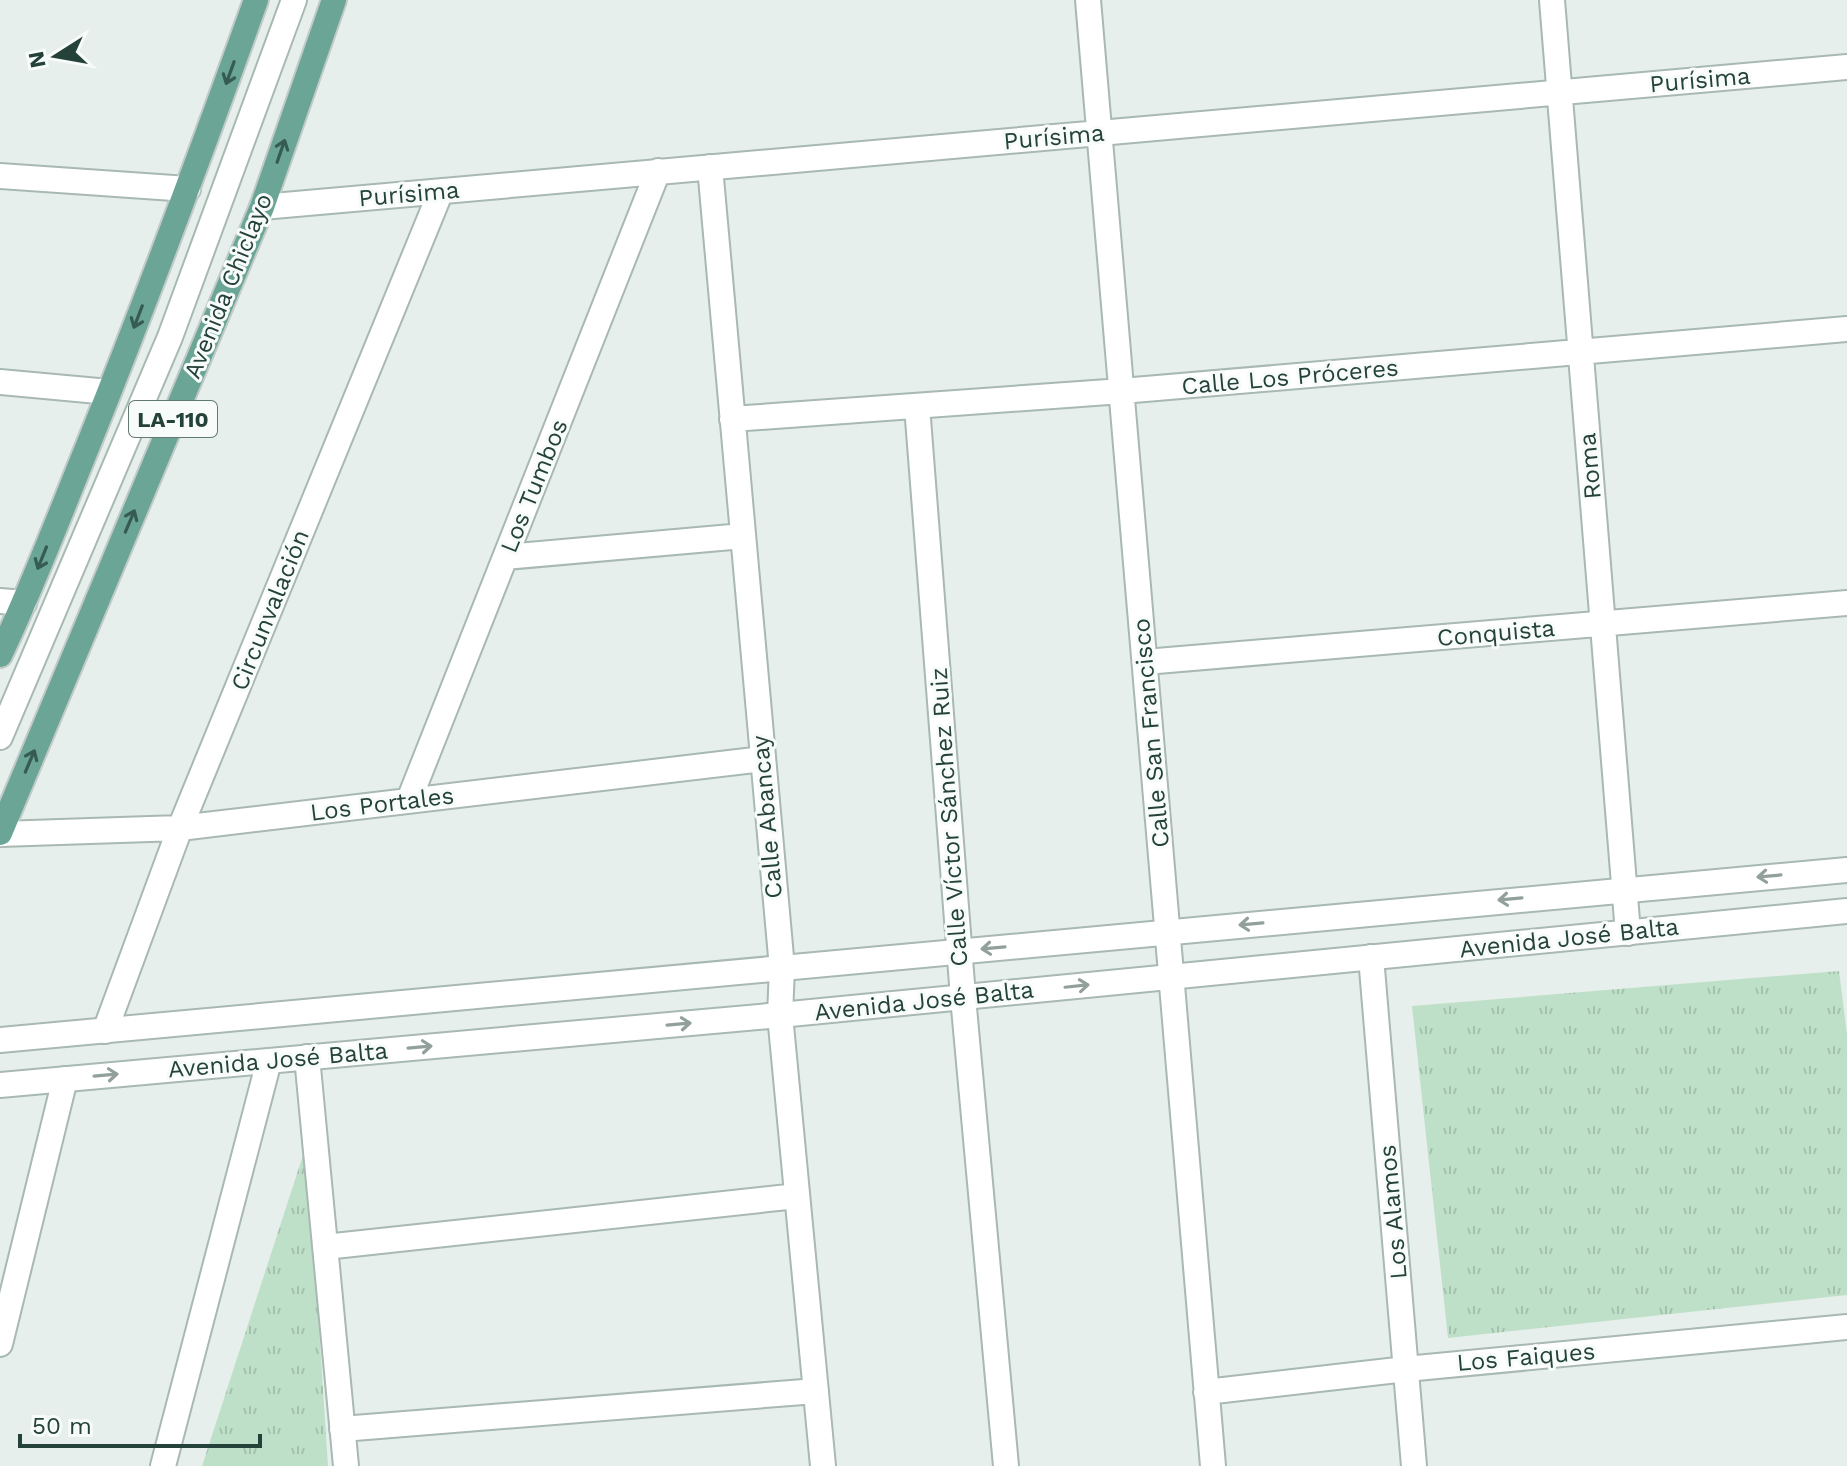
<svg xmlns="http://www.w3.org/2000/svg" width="1847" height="1466" font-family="'Work Sans',sans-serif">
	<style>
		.grass { fill: url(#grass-tufts) }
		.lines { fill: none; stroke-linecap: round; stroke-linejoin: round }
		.minor-casing { stroke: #a8b8b2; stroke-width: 28 }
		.tertiary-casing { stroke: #a8b8b2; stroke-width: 28 }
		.primary-casing { stroke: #c2cac8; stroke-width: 28 }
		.minor { stroke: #fff; stroke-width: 24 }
		.tertiary { stroke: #fff; stroke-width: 24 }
		.primary { stroke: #6aa596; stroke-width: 24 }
		.oneway { stroke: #365b51 }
		.oneway2 { stroke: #92a09c }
		.labels { text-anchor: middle; stroke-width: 6; stroke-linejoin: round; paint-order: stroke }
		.shield { fill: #f7fbf9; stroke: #637a73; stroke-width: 2 }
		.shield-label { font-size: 22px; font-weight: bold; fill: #24423a }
		.street-label { font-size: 24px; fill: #24423a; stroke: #f7fbf9 }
	</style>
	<defs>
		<pattern id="grass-tufts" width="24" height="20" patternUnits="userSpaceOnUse" patternTransform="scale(2)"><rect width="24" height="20" fill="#bfe0c8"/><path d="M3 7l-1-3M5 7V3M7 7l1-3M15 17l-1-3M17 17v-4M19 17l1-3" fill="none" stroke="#a4c1ad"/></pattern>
	</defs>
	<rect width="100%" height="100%" fill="#e6efeb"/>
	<path class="grass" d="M 1839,971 L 1847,1034 L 1847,1295 L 1448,1338 L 1412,1006 Z
		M 307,1143 L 328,1466 L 202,1466 Z"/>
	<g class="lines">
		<g class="minor-casing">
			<path id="minor" d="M 1088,0 L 1213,1466
				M 1552,0 L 1628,933
				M 710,167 L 782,968 L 780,1015 L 823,1466
				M 0,176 L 188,189
				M 262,207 L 1847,67
				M 0,382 L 109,392
				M 917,406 L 963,997 L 1006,1466
				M 732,419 L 1122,391 L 1847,329
				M 506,557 L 743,536
				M 0,601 L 24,603
				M 1145,662 L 1847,603
				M 409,800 L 658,171
				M 0,834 L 180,828 L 763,759
				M 1371,957 L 1414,1466
				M 105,1031 L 180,828 L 441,191
				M 307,1057 L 346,1466
				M 325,1247 L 797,1196
				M 0,1344 L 65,1079
				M 1206,1392 L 1406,1369 L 1847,1327
				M 342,1429 L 816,1391
				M 163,1466 L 269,1061"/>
		</g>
		<g class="tertiary-casing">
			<path id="tertiary" d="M 0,737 L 170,337 L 294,0
				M 0,1040 L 1847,870
				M 0,1085 L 780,1015 L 1847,911"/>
		</g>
		<g class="primary-casing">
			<path id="primary" d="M 0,655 C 33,586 60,514 89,443 C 148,296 203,148 256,0
				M 0,833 L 262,207 L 334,0"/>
		</g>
		<use href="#minor" class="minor"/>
		<use href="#tertiary" class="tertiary"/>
		<use href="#primary" class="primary"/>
	</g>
	<defs><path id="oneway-shaft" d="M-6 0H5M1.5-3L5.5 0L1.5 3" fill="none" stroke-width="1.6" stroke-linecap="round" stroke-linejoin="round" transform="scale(2)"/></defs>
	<g class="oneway">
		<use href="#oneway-shaft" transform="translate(230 73) rotate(110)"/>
		<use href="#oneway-shaft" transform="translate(281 151) rotate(-71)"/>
		<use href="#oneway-shaft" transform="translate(138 317) rotate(111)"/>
		<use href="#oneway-shaft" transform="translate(130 521) rotate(-67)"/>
		<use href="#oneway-shaft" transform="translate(42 558) rotate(112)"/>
		<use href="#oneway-shaft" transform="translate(30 761) rotate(-67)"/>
	</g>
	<g class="oneway2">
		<use href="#oneway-shaft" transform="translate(1769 876) rotate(175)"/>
		<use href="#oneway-shaft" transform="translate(1510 899) rotate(175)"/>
		<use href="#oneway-shaft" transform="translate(1251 924) rotate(175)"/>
		<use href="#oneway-shaft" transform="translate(993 948) rotate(175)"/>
		<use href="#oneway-shaft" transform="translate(1077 986) rotate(-6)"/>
		<use href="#oneway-shaft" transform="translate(679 1024) rotate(-5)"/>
		<use href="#oneway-shaft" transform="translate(420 1047) rotate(-5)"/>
		<use href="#oneway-shaft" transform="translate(106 1075) rotate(-5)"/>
	</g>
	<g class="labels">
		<rect class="shield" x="129" y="401" width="88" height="36" rx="6"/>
		<g class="shield-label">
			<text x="173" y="427">LA-110</text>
		</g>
		<g class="street-label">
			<text transform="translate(1700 80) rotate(-5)" y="8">Purísima</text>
			<text transform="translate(1054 137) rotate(-5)" y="8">Purísima</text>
			<text transform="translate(409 194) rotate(-5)" y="8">Purísima</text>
			<text transform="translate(228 286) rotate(-68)" y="8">Avenida Chiclayo</text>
			<text transform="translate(1290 377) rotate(-5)" y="8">Calle Los Próceres</text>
			<text transform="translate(1590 466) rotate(-95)" y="8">Roma</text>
			<text transform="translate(534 486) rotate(-68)" y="8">Los Tumbos</text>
			<text transform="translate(270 610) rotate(-68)" y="8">Circunvalación</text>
			<text transform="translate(1496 633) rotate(-5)" y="8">Conquista</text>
			<text transform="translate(1151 733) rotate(-95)" y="8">Calle San Francisco</text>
			<text transform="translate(382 804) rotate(-7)" y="8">Los Portales</text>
			<text transform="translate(767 817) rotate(-95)" y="8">Calle Abancay</text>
			<text transform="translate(949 817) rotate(-94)" y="8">Calle Víctor Sánchez Ruiz</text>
			<text transform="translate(1569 938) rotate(-6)" y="8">Avenida José Balta</text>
			<text transform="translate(924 1001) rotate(-6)" y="8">Avenida José Balta</text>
			<text transform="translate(278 1060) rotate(-5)" y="8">Avenida José Balta</text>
			<text transform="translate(1393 1212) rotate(-95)" y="8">Los Alamos</text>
			<text transform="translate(1526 1357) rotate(-5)" y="8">Los Faiques</text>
		</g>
	</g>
	<g transform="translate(56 56) rotate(259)" stroke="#f7fbf9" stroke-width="6" paint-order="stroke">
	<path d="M0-6L14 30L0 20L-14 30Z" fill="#24423a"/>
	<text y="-12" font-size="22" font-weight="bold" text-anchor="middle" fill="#24423a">N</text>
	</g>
	<path d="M20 1434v12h240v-12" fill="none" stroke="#24423a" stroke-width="4"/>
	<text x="32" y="1434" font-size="24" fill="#24423a" stroke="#f7fbf9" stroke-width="6" paint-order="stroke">50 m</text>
</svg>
